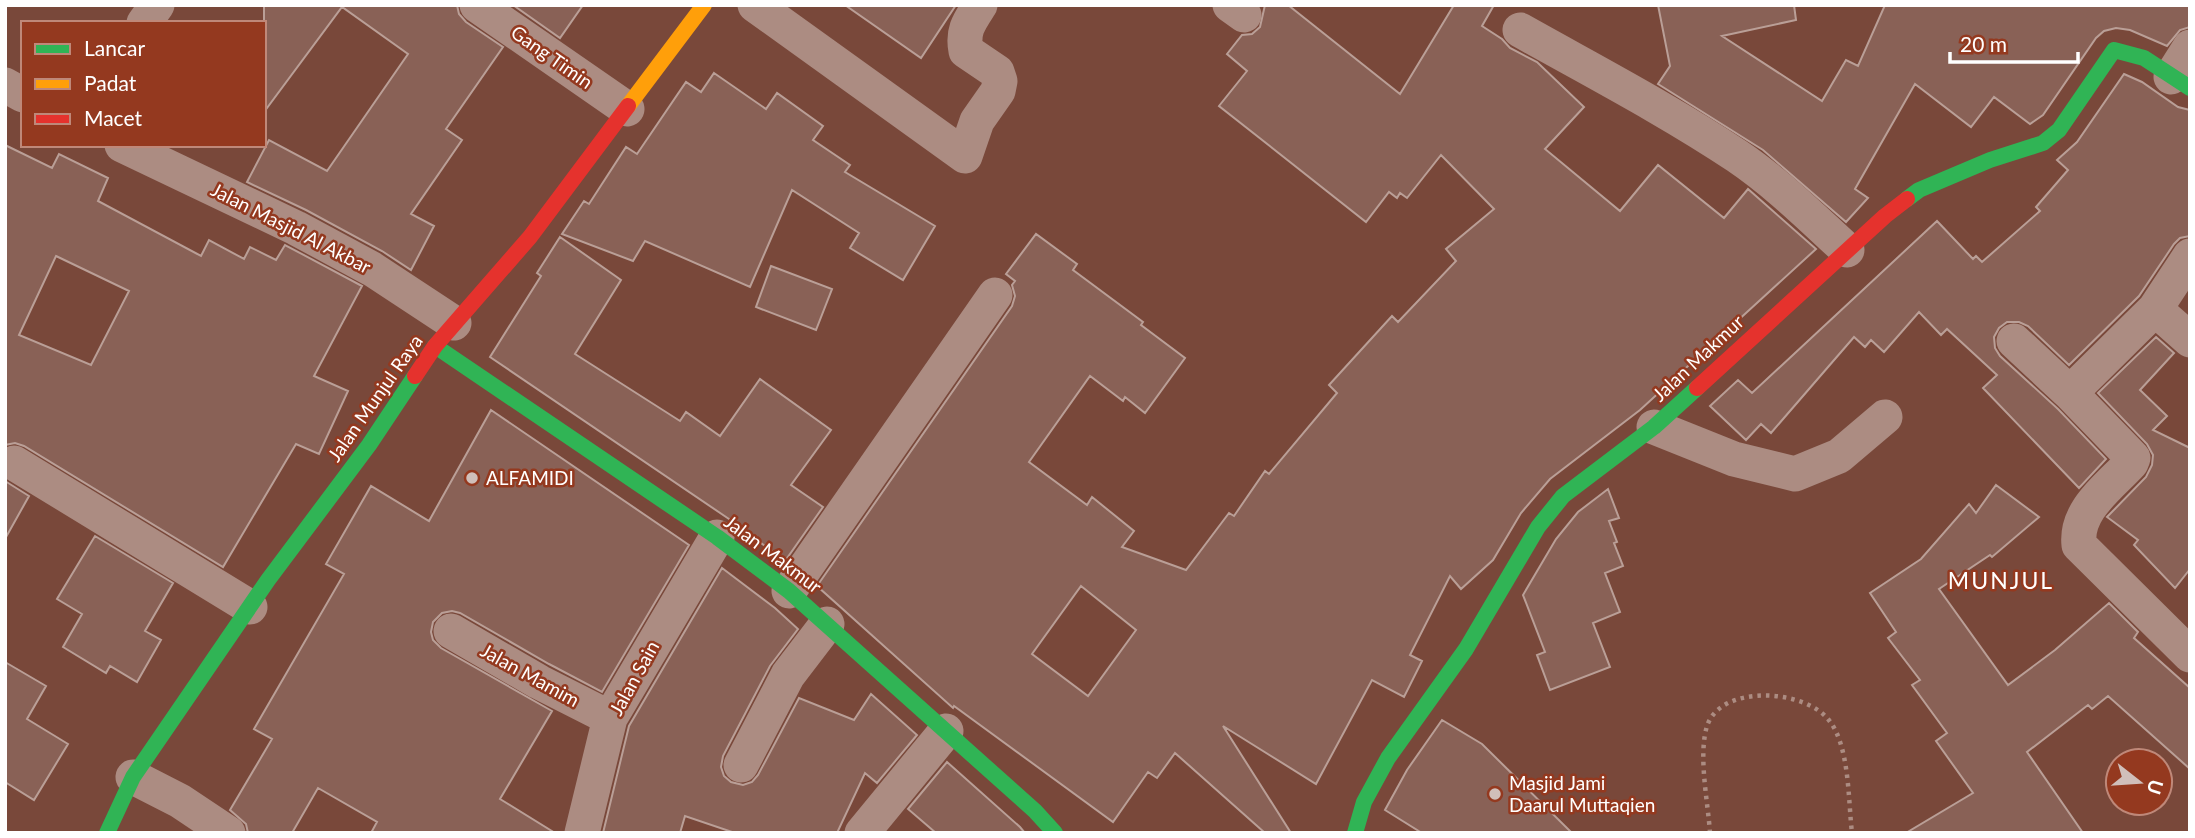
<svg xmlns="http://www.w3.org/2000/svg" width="2195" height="838" font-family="Lato,sans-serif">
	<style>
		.building { fill: #896156; stroke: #ba9f97; stroke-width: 2; fill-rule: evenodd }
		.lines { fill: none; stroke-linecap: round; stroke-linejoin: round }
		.path { stroke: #ac8c82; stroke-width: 4.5; stroke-dasharray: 3.5 5; stroke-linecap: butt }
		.street { stroke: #ac8c82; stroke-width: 35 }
		.fast { stroke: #30b455; stroke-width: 16 }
		.slow { stroke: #ff9f0a; stroke-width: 16 }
		.jam { stroke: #e5322d; stroke-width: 16 }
		.poi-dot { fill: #d0bfba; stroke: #94391f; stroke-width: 2.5 }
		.labels { text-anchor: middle; stroke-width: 5; stroke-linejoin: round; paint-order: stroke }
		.street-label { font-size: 19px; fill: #fff; stroke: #94391f }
		.poi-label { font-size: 19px; fill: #fff; stroke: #94391f; text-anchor: start }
		.quarter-label { font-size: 23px; letter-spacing: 2px; fill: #fff; stroke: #94391f }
	</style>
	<rect width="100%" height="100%" fill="#79483a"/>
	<path class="building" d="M 264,5 L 457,5 L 459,14 L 466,22 L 503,47 L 446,129 L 462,140 L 411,214 L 434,226 L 411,270 L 382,251 L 306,210 L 247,182 L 269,140 L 327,171 L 408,54 L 342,7 L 264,112 Z
		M 513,5 L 583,5 L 560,38 Z
		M 845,5 L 956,5 L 921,58 Z
		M 1265,5 L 1288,5 L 1400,94 L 1454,5 L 1494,5 L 1482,26 L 1502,39 L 1510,48 L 1537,62 L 1584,107 L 1545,149 L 1620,211 L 1658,165 L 1724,218 L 1748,189 L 1816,249 L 1640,410 L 1550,479 L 1521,513 L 1493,560 L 1461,589 L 1450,576 L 1410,655 L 1422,661 L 1404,697 L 1372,680 L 1316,784 L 1223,726 L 1291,833 L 1265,833 L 1175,753 L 1157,778 L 1148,772 L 1113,822 L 954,706 L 953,708 L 817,586 L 1012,306 L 1015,296 L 1012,285 L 1015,281 L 1006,274 L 1036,234 L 1077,264 L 1073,270 L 1143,322 L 1141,325 L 1185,358 L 1145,413 L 1125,397 L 1123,401 L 1090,376 L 1029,462 L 1087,505 L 1092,497 L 1134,531 L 1122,547 L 1186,570 L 1229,513 L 1234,516 L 1265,471 L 1269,474 L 1337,393 L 1329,385 L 1392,316 L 1398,322 L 1456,261 L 1446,249 L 1494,209 L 1441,155 L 1407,198 L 1400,193 L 1397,198 L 1389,192 L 1366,222 L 1219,106 L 1247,71 L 1227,54 L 1242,35 L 1252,34 L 1260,27 ZM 1081,586 L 1136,630 L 1088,696 L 1032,654 Z
		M 1658,5 L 1794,5 L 1796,20 L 1722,36 L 1822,101 L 1846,60 L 1858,66 L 1885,5 L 2190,5 L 2190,27 L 2180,30 L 2167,46 L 2130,30 L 2116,28 L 2104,31 L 2096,38 L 2043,115 L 2030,124 L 1994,97 L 1971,127 L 1915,84 L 1855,189 L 1868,198 L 1846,222 L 1763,150 L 1658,84 L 1670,66 Z
		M 714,73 L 766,109 L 777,93 L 823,126 L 813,140 L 850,165 L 845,172 L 935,226 L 903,280 L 850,248 L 859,233 L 792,190 L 750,287 L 645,241 L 633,261 L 562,234 L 584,201 L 589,204 L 626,147 L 637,154 L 686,82 L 701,92 Z
		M 2124,74 L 2142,82 L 2178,107 L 2190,110 L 2190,236 L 2180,238 L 2174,244 L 2139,296 L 2069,365 L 2028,326 L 2019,322 L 2007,322 L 1999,328 L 1994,337 L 1995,348 L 2000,356 L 2058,409 L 2106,459 L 2079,488 L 1983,388 L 1997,375 L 1947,329 L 1941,335 L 1919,312 L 1884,352 L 1871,340 L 1865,347 L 1854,337 L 1771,433 L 1761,424 L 1746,440 L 1710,406 L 1738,380 L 1752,393 L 1937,221 L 1973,259 L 1976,256 L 1982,262 L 2040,211 L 2036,207 L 2068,170 L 2057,160 L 2077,142 Z
		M 5,145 L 52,168 L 59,154 L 108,178 L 98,201 L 201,256 L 209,240 L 244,259 L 250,247 L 276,260 L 285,245 L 362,286 L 314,376 L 348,391 L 319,454 L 296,444 L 223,567 L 24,446 L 15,443 L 5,445 ZM 56,256 L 129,291 L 91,365 L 19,335 Z
		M 560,237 L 621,280 L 575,354 L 680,421 L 686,412 L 720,436 L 760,379 L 831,430 L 791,485 L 823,507 L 785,561 L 729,519 L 490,357 L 541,276 L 537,273 Z
		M 771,266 L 832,289 L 816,330 L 756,307 Z
		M 2156,337 L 2174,353 L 2140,390 L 2167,416 L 2153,430 L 2190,448 L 2190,569 L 2175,588 L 2134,545 L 2138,540 L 2107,517 L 2146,477 L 2152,465 L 2153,455 L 2147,444 L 2098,393 Z
		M 491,410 L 689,545 L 602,692 L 549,664 L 460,613 L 452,611 L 442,613 L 433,622 L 431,632 L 433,640 L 441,648 L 552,711 L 500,799 L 555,833 L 371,833 L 377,822 L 318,788 L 292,833 L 248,833 L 246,824 L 230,810 L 272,739 L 254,729 L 344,574 L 326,564 L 371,486 L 429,521 Z
		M 5,481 L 29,496 L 5,539 Z
		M 1996,485 L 2039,517 L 1992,557 L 1990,555 L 1939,589 L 2008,685 L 2055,650 L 2109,603 L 2138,632 L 2134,638 L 2190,688 L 2190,769 L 2108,696 L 2092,709 L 2088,705 L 2027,752 L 2083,833 L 1906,833 L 1973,793 L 1936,741 L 1947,733 L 1912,685 L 1920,680 L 1888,638 L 1896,632 L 1870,593 L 1921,559 L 1969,504 L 1976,513 Z
		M 1608,489 L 1619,518 L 1609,521 L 1617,542 L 1614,543 L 1623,566 L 1605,573 L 1620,612 L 1593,623 L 1610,667 L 1550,690 L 1537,655 L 1545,652 L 1523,595 L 1556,539 L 1578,512 Z
		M 95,536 L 173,583 L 145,631 L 161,640 L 137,682 L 110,666 L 106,673 L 63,647 L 82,614 L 57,599 Z
		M 722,568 L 775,608 L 798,629 L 770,666 L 723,756 L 721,767 L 724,776 L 731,782 L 743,785 L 752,782 L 758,775 L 799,698 L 854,720 L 871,694 L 917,735 L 877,783 L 865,773 L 837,833 L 735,833 L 685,816 L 680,833 L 603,833 L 629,726 Z
		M 5,662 L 46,686 L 27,719 L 68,744 L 34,800 L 5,782 Z
		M 1442,720 L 1482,744 L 1572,833 L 1422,833 L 1385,810 L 1407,770 Z
		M 947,762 L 1020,827 L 1025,833 L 936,833 L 908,809 Z"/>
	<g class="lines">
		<path class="path" d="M 1710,833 C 1708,802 1698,756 1707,726 C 1721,684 1803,689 1828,719 C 1850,745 1848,800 1852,833"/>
		<path class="street" d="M 477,5 L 627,109
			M 755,5 L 965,156 L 977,121 L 998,91 L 1000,81 L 997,72 L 966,51 C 962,31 969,22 980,5
			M 1230,5 L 1244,15
			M 144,23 L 157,5
			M 1520,30 C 1593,71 1668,110 1737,156 C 1777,183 1812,218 1847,250
			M 2171,77 L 2190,47
			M 5,85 L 23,95
			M 122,145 L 296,228 L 372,269 L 454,323
			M 2190,256 L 2155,309 L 2190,340
			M 2155,309 L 2072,391 L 2072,395 L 2133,458 L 2131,463 C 2109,487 2075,510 2079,545 L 2190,655
			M 2014,341 L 2072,395
			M 1654,427 L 1734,459 L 1795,474 L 1839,456 L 1885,417
			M 14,463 L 250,607
			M 789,591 L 995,295
			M 451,631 L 539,682 L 610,718
			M 741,765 L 788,675 L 827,624
			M 133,777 L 180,801 L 228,833
			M 582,833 L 610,718 L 717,537
			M 862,833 L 946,731"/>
		<path class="fast" d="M 1907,199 L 1919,190 L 1990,160 L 2043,143 L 2059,130 L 2114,50 L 2144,58 L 2190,88
			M 435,346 L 717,537 L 789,591 L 1035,811 L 1055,833
			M 107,833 L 133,777 L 268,580 L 369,445 L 415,376
			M 1355,833 L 1364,802 L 1388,758 L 1466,649 L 1538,527 L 1563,496 L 1654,427 L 1697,388"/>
		<path class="slow" d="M 628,106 L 704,5"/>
		<path class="jam" d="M 415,376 L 435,346 L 530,237 L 628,106
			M 1697,388 L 1885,216 L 1907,199"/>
	</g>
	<g class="poi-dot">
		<circle cx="472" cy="478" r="7"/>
		<circle cx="1495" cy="794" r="7"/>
	</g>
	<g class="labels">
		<g class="street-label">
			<text transform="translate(552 57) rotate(35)" y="7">Gang Timin</text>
			<text transform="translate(291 228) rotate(27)" y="7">Jalan Masjid Al Akbar</text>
			<text transform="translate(1698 358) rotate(-43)" y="7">Jalan Makmur</text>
			<text transform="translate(375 398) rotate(-55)" y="7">Jalan Munjul Raya</text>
			<text transform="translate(773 554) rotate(37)" y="7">Jalan Makmur</text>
			<text transform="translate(530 675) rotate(29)" y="7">Jalan Mamim</text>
			<text transform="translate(634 678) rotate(-61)" y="7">Jalan Sain</text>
		</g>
		<g class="poi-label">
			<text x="486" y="485">ALFAMIDI</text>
			<text x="1509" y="790">Masjid Jami<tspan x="1509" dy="22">Daarul Muttaqien</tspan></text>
		</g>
		<g class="quarter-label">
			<text x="2001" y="589">MUNJUL</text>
		</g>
	</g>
	<rect width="2195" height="838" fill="none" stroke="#ffffff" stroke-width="14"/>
	<rect x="21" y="21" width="245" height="126" fill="#94391f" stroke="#bf8879" stroke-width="2"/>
	<rect x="35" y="44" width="35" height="10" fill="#30b455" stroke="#bf8879" stroke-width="2"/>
	<text x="84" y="56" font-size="21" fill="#ffffff">Lancar</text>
	<rect x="35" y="79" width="35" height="10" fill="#ff9f0a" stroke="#bf8879" stroke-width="2"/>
	<text x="84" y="91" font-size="21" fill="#ffffff">Padat</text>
	<rect x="35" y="114" width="35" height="10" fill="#e5322d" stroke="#bf8879" stroke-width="2"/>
	<text x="84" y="126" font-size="21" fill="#ffffff">Macet</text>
	<g transform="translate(2139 782) rotate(107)"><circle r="33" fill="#94391f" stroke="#bf8879" stroke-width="2"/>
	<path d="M0-5L12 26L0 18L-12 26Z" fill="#d0bfba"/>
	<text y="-10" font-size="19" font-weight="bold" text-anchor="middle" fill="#ffffff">U</text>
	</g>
	<path d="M1950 52v10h128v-10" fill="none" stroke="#ffffff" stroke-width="3.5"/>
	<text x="1960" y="52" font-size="21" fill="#ffffff" stroke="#94391f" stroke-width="5" paint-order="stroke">20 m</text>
</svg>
